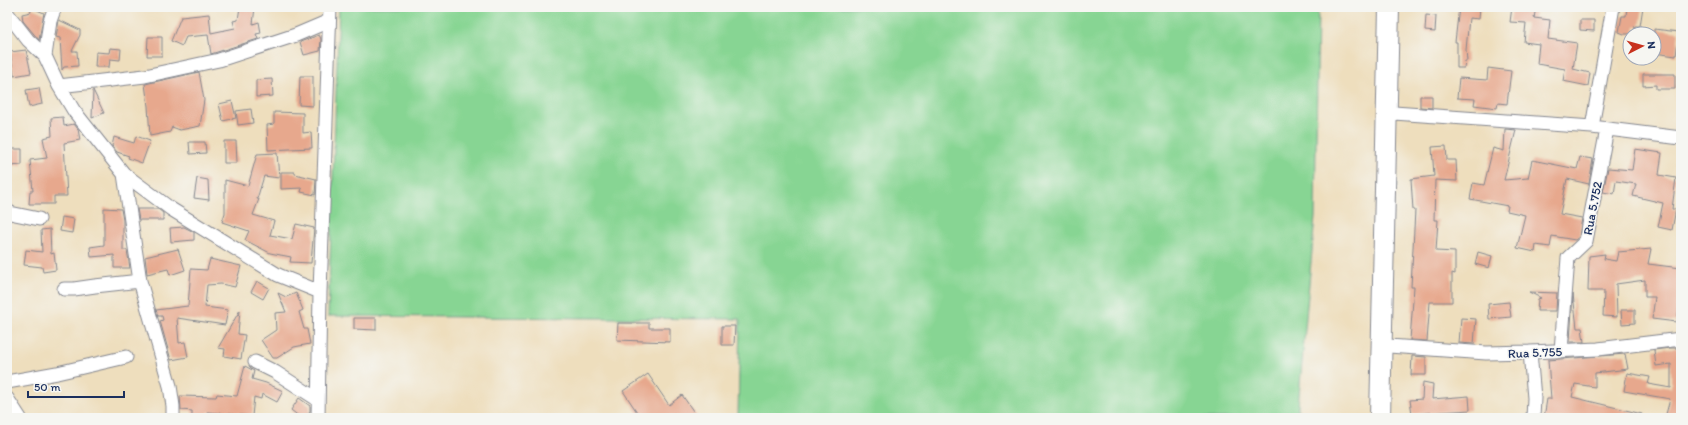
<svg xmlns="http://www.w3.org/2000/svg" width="1688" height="425" font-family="Itim,sans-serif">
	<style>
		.green { fill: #87d593; stroke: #518278 }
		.building { fill: #e7a88d }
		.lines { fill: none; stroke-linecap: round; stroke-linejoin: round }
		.street-casing { stroke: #84868e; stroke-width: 15 }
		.primary-casing { stroke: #84868e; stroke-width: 22 }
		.street { stroke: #fff; stroke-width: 13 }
		.primary { stroke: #fff; stroke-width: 20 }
		.labels { text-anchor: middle; stroke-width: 3; stroke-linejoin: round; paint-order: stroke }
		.street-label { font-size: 13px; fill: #1b2f5e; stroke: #f6f6f2 }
	</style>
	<rect width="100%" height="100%" fill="#f6f6f2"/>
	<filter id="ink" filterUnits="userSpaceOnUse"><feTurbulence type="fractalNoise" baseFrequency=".025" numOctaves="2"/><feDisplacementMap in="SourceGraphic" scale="8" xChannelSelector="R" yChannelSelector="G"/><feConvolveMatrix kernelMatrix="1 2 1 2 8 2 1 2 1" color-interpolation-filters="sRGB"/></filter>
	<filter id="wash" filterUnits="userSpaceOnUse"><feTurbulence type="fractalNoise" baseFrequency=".012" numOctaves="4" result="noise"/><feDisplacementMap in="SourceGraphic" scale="16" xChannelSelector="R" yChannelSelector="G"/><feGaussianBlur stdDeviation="0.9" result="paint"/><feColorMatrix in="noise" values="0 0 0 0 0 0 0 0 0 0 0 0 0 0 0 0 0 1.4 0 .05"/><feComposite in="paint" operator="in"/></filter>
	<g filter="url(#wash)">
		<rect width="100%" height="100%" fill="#eedebd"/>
		<path class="green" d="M 339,7 L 1318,7 L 1315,217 L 1297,418 L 738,418 L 740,319 L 328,316 Z"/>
		<g id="blocks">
			<path class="building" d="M 30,7 L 44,13 L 39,40 L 23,21 L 22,14 L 31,12 Z
				M 240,7 L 255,7 L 253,24 L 259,22 L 261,33 L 256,34 L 258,39 L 211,54 L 208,35 L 186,37 L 182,46 L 171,41 L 181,17 L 209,14 L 211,33 L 235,28 L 233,21 L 238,20 Z
				M 1459,7 L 1480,7 L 1479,19 L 1469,18 L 1466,50 L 1467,61 L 1465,61 L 1464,68 L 1457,68 L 1457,42 L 1455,42 Z
				M 1512,7 L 1536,7 L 1534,18 L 1550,20 L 1548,39 L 1577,43 L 1573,69 L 1590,73 L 1588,86 L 1563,81 L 1565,69 L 1537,64 L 1539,44 L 1524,42 L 1526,23 L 1510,22 Z
				M 1627,7 L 1643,7 L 1640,26 L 1635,26 L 1634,34 L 1624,34 L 1619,32 L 1622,16 L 1626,16 Z
				M 1426,15 L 1436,16 L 1435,32 L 1425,31 Z
				M 59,20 L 80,30 L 80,35 L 72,51 L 77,51 L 78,66 L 64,67 L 62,70 L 60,38 L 56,37 Z
				M 1580,20 L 1594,20 L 1594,31 L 1580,30 Z
				M 1654,29 L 1679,32 L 1676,56 L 1654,53 Z
				M 319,35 L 321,39 L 320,51 L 304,55 L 300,42 Z
				M 148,37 L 162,37 L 162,56 L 147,56 Z
				M 110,48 L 121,49 L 120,60 L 110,59 L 109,67 L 95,67 L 96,52 L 109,53 Z
				M 26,50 L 31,73 L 14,76 L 10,52 Z
				M 1488,68 L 1511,71 L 1507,104 L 1498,103 L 1497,108 L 1474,105 L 1475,99 L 1457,98 L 1459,78 L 1487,80 Z
				M 199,72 L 204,100 L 200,126 L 180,130 L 172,127 L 170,132 L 150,136 L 148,106 L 145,84 Z
				M 1643,74 L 1675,74 L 1675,89 L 1656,89 L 1656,85 L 1643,86 Z
				M 300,76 L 313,76 L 313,106 L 299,105 Z
				M 272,79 L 273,96 L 256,97 L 256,80 Z
				M 39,88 L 42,104 L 29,107 L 26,90 Z
				M 93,90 L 104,113 L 92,118 Z
				M 1420,96 L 1432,96 L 1432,108 L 1420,107 Z
				M 232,101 L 236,118 L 223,121 L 219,104 Z
				M 251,109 L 253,123 L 238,125 L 236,111 Z
				M 274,112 L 303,113 L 303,133 L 311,132 L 312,148 L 268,150 L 267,125 L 274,124 Z
				M 63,117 L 64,126 L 74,124 L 78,129 L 80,140 L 64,143 L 67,196 L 54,196 L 54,204 L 29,204 L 30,191 L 33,191 L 30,160 L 47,158 L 43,138 L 52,136 L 51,118 Z
				M 1505,129 L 1516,130 L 1504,180 L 1528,178 L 1532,160 L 1577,169 L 1580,157 L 1593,159 L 1589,184 L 1567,179 L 1560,214 L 1582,218 L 1579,237 L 1575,240 L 1552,236 L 1550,247 L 1536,245 L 1535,252 L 1517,248 L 1525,215 L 1507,211 L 1508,206 L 1470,199 L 1473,183 L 1484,185 L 1493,148 L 1504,151 Z
				M 136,136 L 150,141 L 142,163 L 128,158 L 129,156 L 117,152 L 112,146 L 114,137 L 134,143 Z
				M 224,141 L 236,141 L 237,163 L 224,163 Z
				M 189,142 L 205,142 L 206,153 L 190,154 Z
				M 1446,146 L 1447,160 L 1456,160 L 1457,181 L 1435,180 L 1434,220 L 1438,220 L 1436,251 L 1455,252 L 1455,274 L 1452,273 L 1452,302 L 1430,302 L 1427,341 L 1410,340 L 1414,287 L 1411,287 L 1415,210 L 1413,210 L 1411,179 L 1434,176 L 1432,147 Z
				M 9,149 L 22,149 L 22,165 L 10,166 Z
				M 1635,149 L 1662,153 L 1659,175 L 1676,178 L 1672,209 L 1676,209 L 1672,230 L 1658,227 L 1663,203 L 1633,196 L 1636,184 L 1616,181 L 1614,194 L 1603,192 L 1608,168 L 1632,170 Z
				M 277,153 L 279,178 L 264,176 L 257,199 L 259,199 L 253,215 L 274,221 L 270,235 L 292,239 L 296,224 L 314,228 L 311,263 L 290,262 L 291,257 L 270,253 L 245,240 L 249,231 L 222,222 L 225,213 L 225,180 L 248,186 L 257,154 Z
				M 281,172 L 295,172 L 295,174 L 316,179 L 315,195 L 301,192 L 302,188 L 281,189 Z
				M 197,178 L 208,180 L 209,200 L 194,198 Z
				M 104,208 L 121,209 L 123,220 L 123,250 L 127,250 L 130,268 L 114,268 L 114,255 L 91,257 L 90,247 L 104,245 Z
				M 137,209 L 158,209 L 163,213 L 163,220 L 139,220 Z
				M 62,217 L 74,219 L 72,233 L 60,231 Z
				M 184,227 L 194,232 L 194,240 L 171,242 L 170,228 Z
				M 50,229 L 51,254 L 54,253 L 56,270 L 43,272 L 42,267 L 24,265 L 26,250 L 42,252 L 41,230 Z
				M 178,249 L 185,270 L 170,275 L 168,269 L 147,274 L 145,257 Z
				M 1651,249 L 1648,264 L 1681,268 L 1681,298 L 1680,298 L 1677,322 L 1652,319 L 1655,297 L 1645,297 L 1645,280 L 1616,284 L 1617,317 L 1603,316 L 1604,291 L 1588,291 L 1589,256 L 1605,254 L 1604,259 L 1616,261 L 1618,252 Z
				M 1478,252 L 1492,256 L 1489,268 L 1475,264 Z
				M 210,259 L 241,266 L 235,287 L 221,284 L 207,285 L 205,307 L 228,310 L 225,325 L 177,318 L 179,343 L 185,342 L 188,357 L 171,360 L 160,321 L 163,320 L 162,316 L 158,316 L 156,310 L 188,306 L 191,269 L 207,270 Z
				M 257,281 L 269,288 L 263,299 L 251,292 Z
				M 1529,292 L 1557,293 L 1556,311 L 1537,311 L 1538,299 L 1541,298 Z
				M 278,293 L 286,297 L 296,293 L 303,310 L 299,312 L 304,329 L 307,329 L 310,344 L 294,347 L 277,358 L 273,358 L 261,340 L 276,330 L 275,313 L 286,312 Z
				M 1573,294 L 1577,328 L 1582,328 L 1584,342 L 1570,342 Z
				M 1509,302 L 1511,317 L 1489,319 L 1488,304 Z
				M 240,310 L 238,334 L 245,335 L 241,359 L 224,356 L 225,349 L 218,348 Z
				M 1621,310 L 1635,310 L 1635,323 L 1622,324 Z
				M 354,318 L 376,318 L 376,330 L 354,329 Z
				M 1461,318 L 1476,319 L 1474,344 L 1459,343 Z
				M 618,323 L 649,323 L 649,328 L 670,328 L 670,342 L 617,340 Z
				M 722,326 L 735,326 L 734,345 L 722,345 Z
				M 1670,348 L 1681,348 L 1681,418 L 1665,418 L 1670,399 L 1624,391 L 1627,373 L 1650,377 L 1648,384 L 1671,388 L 1671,364 L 1656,366 L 1654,350 Z
				M 1625,354 L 1628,369 L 1595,373 L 1595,387 L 1575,384 L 1572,397 L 1642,414 L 1642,418 L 1544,418 L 1547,399 L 1551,399 L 1548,360 Z
				M 1412,356 L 1426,357 L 1426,375 L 1411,375 Z
				M 245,366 L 254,371 L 252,379 L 266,383 L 283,391 L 277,402 L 262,394 L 261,399 L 254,397 L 252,416 L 207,412 L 206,418 L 192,418 L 192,411 L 181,410 L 180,396 L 216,397 L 217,394 L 237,396 Z
				M 648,374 L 669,405 L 682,395 L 698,418 L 641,418 L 623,391 Z
				M 1423,382 L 1433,384 L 1432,399 L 1469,396 L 1470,410 L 1412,414 L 1410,400 L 1422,399 Z
				M 299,398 L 310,406 L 310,411 L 305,418 L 301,418 L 291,410 Z"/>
		</g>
	</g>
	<g filter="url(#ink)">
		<use href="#blocks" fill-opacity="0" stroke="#84868e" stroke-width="1"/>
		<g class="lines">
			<g class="street-casing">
				<path id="street" d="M 55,7 L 50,21 L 45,56 L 59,86 L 74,111 L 124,174 L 171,209 L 278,275 L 320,292
					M 7,13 L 28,40 L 45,56
					M 59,86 L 145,76 L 219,60 L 296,35 L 329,21
					M 1394,113 L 1592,127 L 1681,138
					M 1592,127 L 1613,7
					M 124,174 L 140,281 L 170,386 L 173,406 L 173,418
					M 7,210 L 10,213 L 39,219
					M 64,289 L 74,289 L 95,286 L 140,281
					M 1389,346 L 1486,353 L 1530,352 L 1598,349 L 1681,339
					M 1561,351 L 1568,258 L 1586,241 L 1607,129
					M 1530,352 L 1534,398 L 1533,418
					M 255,362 L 275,372 L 317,399
					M 7,382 L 57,373 L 126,357
					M 7,398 L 20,418
					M 318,418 L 320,292 L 330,7"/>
			</g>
			<g class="primary-casing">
				<path id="primary" d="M 1380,418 L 1389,7"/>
			</g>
			<use href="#street" class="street"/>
			<use href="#primary" class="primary"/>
		</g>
	</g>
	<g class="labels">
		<g class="street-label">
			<text transform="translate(1592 208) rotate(-79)" y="5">Rua 5.752</text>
			<text transform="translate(1535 352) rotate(-2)" y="5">Rua 5.755</text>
		</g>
	</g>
	<rect width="1688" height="425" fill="none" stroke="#f6f6f2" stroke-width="24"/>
	<g transform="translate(1642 46) rotate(84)"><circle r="19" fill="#f6f6f2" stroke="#9ea6b7"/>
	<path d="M0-3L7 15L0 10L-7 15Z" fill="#c8321e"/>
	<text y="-6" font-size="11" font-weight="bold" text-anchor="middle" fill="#1b2f5e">N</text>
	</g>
	<path d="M28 391v6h96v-6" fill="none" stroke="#1b2f5e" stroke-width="2"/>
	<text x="34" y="391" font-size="12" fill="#1b2f5e" stroke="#f6f6f2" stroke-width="3" paint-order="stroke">50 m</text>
</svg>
